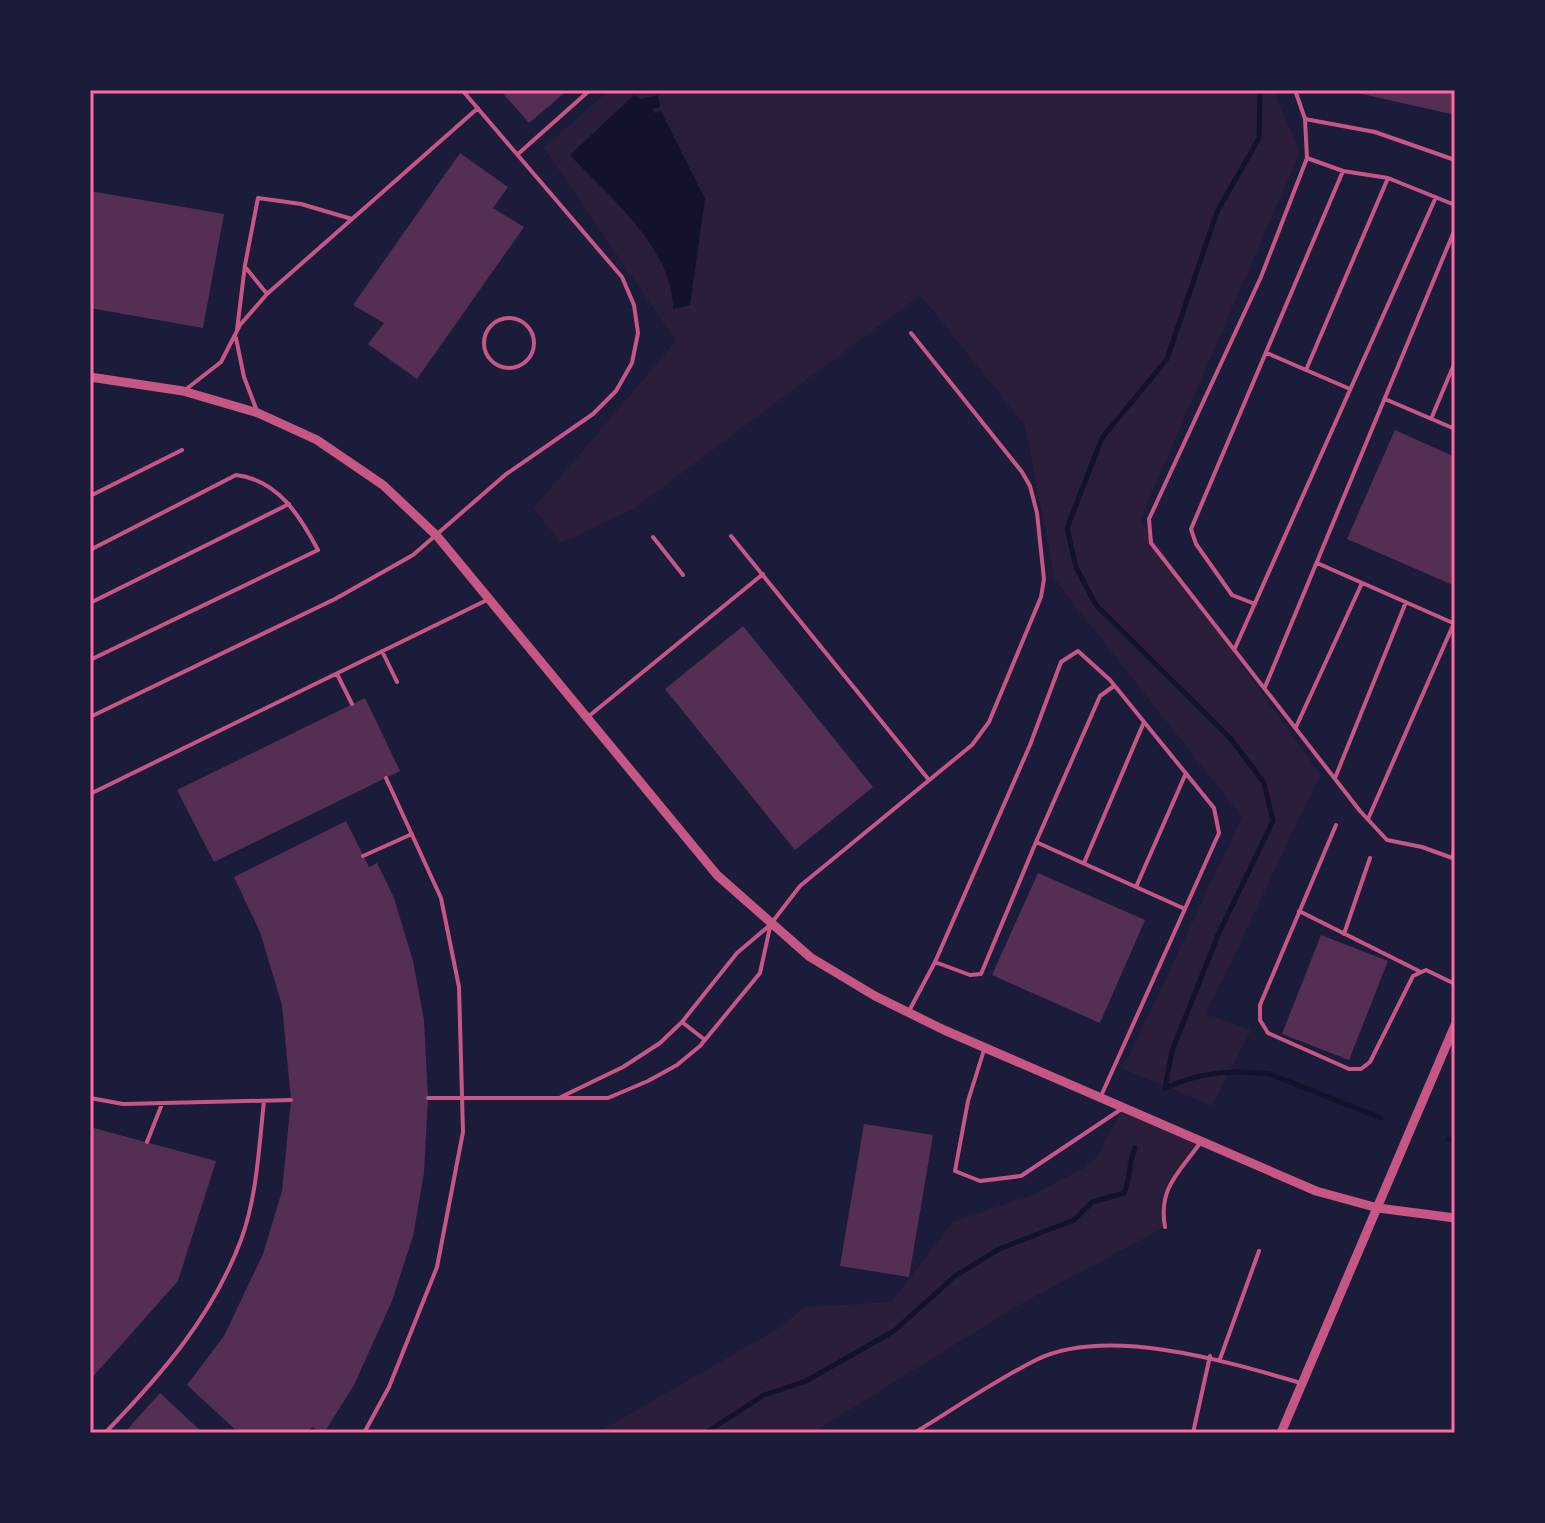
<svg xmlns="http://www.w3.org/2000/svg" width="1545" height="1523" font-family="Lora,serif">
	<style>
		.green { fill: #2a1e3b }
		.water { fill: #12122b }
		.lines { fill: none; stroke-linecap: round; stroke-linejoin: round }
		.stream { stroke: #12122b; stroke-width: 5 }
		.building { fill: #542f53 }
		.service { stroke: #c65784; stroke-width: 4 }
		.tertiary { stroke: #c65784; stroke-width: 9 }
		.neatline { fill: none; stroke: #ff6b9d; stroke-width: 3 }
	</style>
	<rect width="100%" height="100%" fill="#1b1b3a"/>
	<path class="green" d="M 609,90 L 1273,90 L 1300,152 L 1140,520 L 1320,775 L 1206,1014 L 1251,1030 L 1212,1106 L 1123,1069 L 1242,817 L 1055,580 L 1025,425 L 920,295 L 635,508 L 561,543 L 534,508 L 676,341 L 544,148 Z
		M 1123,1108 L 1201,1141 C 1180,1171 1158,1188 1165,1227 L 1017,1306 L 812,1433 L 597,1433 L 779,1328 L 805,1307 L 891,1302 L 953,1222 L 1030,1196 L 1082,1169 L 1098,1156 Z"/>
	<path class="water" d="M 634,95 L 640,99 L 658,95 L 660,107 L 653,109 L 654,113 L 661,111 L 705,199 L 690,305 L 673,309 C 673,248 609,197 570,155 Z"/>
	<g class="lines">
		<path class="stream" d="M 1165,1088 L 1172,1051 L 1218,935 L 1273,821 L 1264,783 L 1231,739 L 1096,605 L 1076,567 L 1067,528 L 1102,438 L 1167,359 L 1217,212 L 1259,138 L 1260,90
			M 1166,1088 C 1199,1072 1233,1069 1270,1074 L 1381,1118
			M 1448,1139 L 1455,1139
			M 705,1433 L 764,1395 L 806,1381 L 894,1331 L 955,1276 L 999,1249 L 1074,1220 L 1092,1202 L 1124,1193 C 1131,1178 1128,1164 1135,1148"/>
	</g>
	<path class="building" d="M 500,90 L 568,90 L 529,123 Z
		M 1455,90 L 1455,115 L 1349,91 L 1349,90 Z
		M 460,153 L 508,187 L 493,208 L 524,227 L 417,379 L 368,344 L 384,323 L 353,305 Z
		M 90,191 L 224,214 L 203,328 L 90,308 Z
		M 1395,430 L 1455,457 L 1455,586 L 1347,539 Z
		M 743,626 L 873,787 L 795,850 L 665,689 Z
		M 365,698 L 400,771 L 214,862 L 177,790 Z
		M 346,821 L 369,867 L 377,863 L 394,898 L 413,961 L 424,1020 L 428,1098 L 424,1173 L 413,1236 L 392,1301 L 354,1385 L 324,1433 L 312,1427 L 307,1433 L 239,1433 L 187,1385 L 224,1336 L 263,1254 L 282,1191 L 291,1100 L 282,1005 L 260,932 L 234,877 Z
		M 1038,873 L 1145,920 L 1100,1023 L 992,975 Z
		M 1321,935 L 1388,961 L 1349,1060 L 1282,1034 Z
		M 864,1124 L 933,1135 L 909,1277 L 840,1266 Z
		M 90,1127 L 216,1161 L 178,1281 L 90,1380 Z
		M 160,1393 L 203,1433 L 124,1433 Z"/>
	<g class="lines">
		<path class="service" d="M 1295,90 L 1305,119 L 1307,158
			M 1305,119 L 1375,132 L 1455,160
			M 518,154 L 590,90
			M 1455,205 L 1388,178 L 1343,171 L 1307,158 L 1261,277 L 1149,519 L 1151,543 L 1360,811 L 1387,840 L 1422,847 L 1455,859
			M 246,268 L 267,294
			M484 343a25 25 0 1 1 50 0a25 25 0 1 1-50 0Z
			M 237,330 L 245,265 L 258,198 L 301,204 L 352,219
			M 236,338 L 244,377 L 257,411
			M 1267,353 L 1306,370
			M 1350,389 L 1306,370 L 1388,178
			M 185,390 L 221,362 L 240,325 L 267,294 L 478,108
			M 1385,399 L 1455,429
			M 1431,419 L 1455,362
			M 90,496 L 182,450
			M 731,536 L 929,780
			M 653,537 L 683,575
			M 90,550 L 236,475 C 278,480 300,516 318,550 L 90,660
			M 1317,563 L 1453,623
			M 90,603 L 289,504
			M 1255,604 L 1232,595 L 1196,544 L 1191,529 L 1343,171
			M 1235,648 L 1436,197
			M 382,651 L 397,682
			M 337,674 L 352,704
			M 1265,687 L 1455,229
			M 589,716 L 763,574
			M 90,717 L 335,599 L 413,555 L 505,475 L 593,414 L 616,391 L 632,363 L 638,333 L 634,305 L 622,277 L 462,90
			M 1296,727 L 1362,583
			M 1335,778 L 1406,602
			M 90,794 L 487,600
			M 1368,819 L 1454,623
			M 1336,825 L 1260,1005 L 1260,1020 L 1268,1033 L 1349,1069 L 1361,1069 L 1370,1062 L 1413,976 L 1426,970 L 1455,984
			M 1036,842 L 1100,696 L 1114,686
			M 363,856 L 412,834
			M 1453,856 L 1455,842
			M 1084,863 L 1144,722
			M 1136,887 L 1186,773
			M 1299,911 L 1419,971
			M 1344,934 L 1370,858
			M 935,962 L 970,975 L 981,974 L 1036,842 L 1185,909
			M 909,1011 L 935,962 L 1030,745 L 1061,662 L 1078,651 L 1110,680 L 1214,808 L 1219,833 L 1101,1096
			M 682,1022 L 705,1040
			M 984,1050 L 968,1101 L 955,1171 L 980,1181 L 1021,1176 L 1123,1108
			M 561,1097 L 623,1067 L 660,1043 L 682,1022 L 737,953 L 770,925 L 800,886 L 972,745 L 989,722 L 1041,597 L 1044,579 L 1037,513 L 1030,486 L 1022,472 L 911,333
			M 90,1098 L 123,1104 L 291,1100
			M 428,1098 L 608,1098 L 648,1081 L 677,1065 L 700,1046 L 760,973 L 770,927
			M 147,1142 L 162,1104
			M 1165,1227 C 1158,1188 1179,1173 1200,1143
			M 1220,1359 L 1259,1251
			M 105,1433 C 162,1374 212,1317 241,1240 C 257,1197 259,1146 264,1101
			M 364,1433 L 389,1387 L 437,1267 L 463,1132 L 459,987 L 441,898 L 386,778
			M 914,1433 C 954,1409 994,1381 1036,1360 C 1107,1325 1229,1362 1301,1383
			M 1193,1433 L 1210,1356"/>
		<path class="tertiary" d="M 90,377 L 183,391 L 258,413 L 317,440 L 383,485 L 437,536 L 717,875 L 810,957 L 875,996 L 944,1030 L 1316,1191 L 1378,1208 L 1455,1218
			M 1281,1433 L 1455,1025"/>
	</g>
	<rect width="1545" height="1523" fill="none" stroke="#1b1b3a" stroke-width="184"/>
	<rect x="92" y="92" width="1361" height="1339" class="neatline"/>
</svg>
